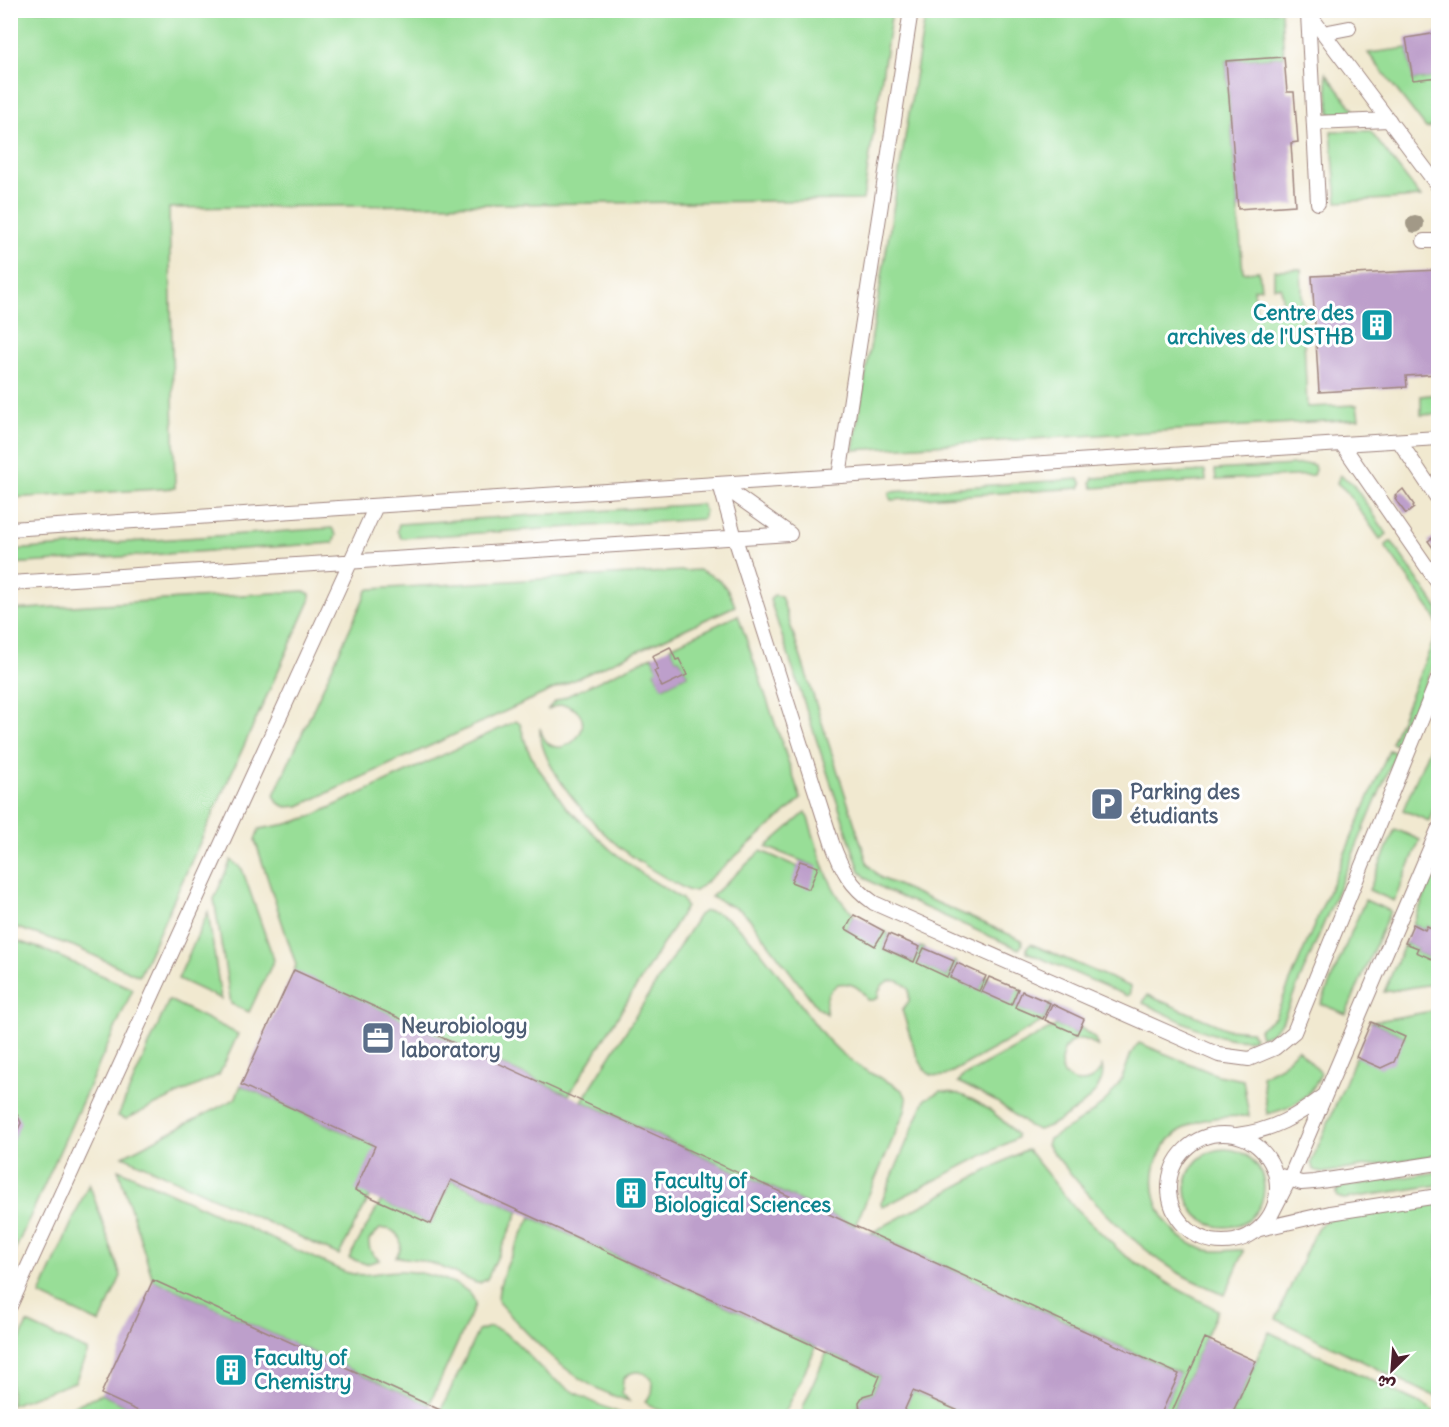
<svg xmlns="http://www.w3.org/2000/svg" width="1449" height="1427" font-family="Delius,'Playpen Sans Arabic',sans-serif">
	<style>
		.green { fill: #98de97; stroke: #717e61; stroke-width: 1.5 }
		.building { fill: #bd9fcb }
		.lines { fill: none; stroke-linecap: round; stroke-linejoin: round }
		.service-casing { stroke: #9e847e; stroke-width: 16 }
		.service { stroke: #fff; stroke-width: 14 }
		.tree { fill: #a29987 }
		.labels { text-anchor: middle; stroke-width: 6; stroke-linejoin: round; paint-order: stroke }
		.culture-label { font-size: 21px; font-weight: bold; fill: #0d838f; stroke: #fff; text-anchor: start }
		.service-label { font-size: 21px; font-weight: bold; fill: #4e5e75; stroke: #fff; text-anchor: start }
	</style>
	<rect width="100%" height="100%" fill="#fff"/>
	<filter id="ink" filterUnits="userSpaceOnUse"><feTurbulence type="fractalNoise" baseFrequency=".0167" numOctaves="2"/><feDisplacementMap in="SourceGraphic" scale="12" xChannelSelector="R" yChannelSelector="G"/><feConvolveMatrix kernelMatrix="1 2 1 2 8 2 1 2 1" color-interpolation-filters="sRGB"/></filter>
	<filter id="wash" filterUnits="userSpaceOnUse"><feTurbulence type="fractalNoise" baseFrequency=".008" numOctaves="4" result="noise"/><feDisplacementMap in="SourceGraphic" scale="24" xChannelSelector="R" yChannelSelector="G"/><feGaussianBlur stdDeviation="1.35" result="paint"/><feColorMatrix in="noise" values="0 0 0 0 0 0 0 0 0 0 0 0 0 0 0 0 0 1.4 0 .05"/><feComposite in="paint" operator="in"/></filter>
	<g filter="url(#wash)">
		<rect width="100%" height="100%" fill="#f1e9d0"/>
		<path class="green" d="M 11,10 L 892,10 L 892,11 L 863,200 L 169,208 L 175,488 L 11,498 Z
			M 926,11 L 1281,11 L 1284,57 L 1226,61 L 1243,272 L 1259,271 L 1261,288 L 1254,289 L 1256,312 L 1283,309 L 1281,287 L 1274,287 L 1274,270 L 1301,269 L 1307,407 L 1357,405 L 1359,419 L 853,450 Z
			M 1408,48 L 1413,80 L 1438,77 L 1438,126 L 1426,128 L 1368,53 Z
			M 1326,73 L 1357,114 L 1330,114 Z
			M 1331,131 L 1370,131 L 1421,197 L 1337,202 Z
			M 1438,394 L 1438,414 L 1421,415 L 1421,396 Z
			M 1310,464 L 1314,465 L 1315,470 L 1313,475 L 1216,480 L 1215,470 Z
			M 1205,471 L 1206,481 L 1093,488 L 1091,483 L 1093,478 Z
			M 1340,475 L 1352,483 L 1387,534 L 1380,539 L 1347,492 L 1337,483 Z
			M 1079,479 L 1082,484 L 1080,488 L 891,500 L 889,496 L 890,492 Z
			M 701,504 L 705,511 L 703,519 L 401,538 L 397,531 L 399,524 Z
			M 332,528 L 336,535 L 333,543 L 11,564 L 11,550 Z
			M 1390,542 L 1392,542 L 1438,609 L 1438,623 L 1436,622 L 1434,615 L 1385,546 Z
			M 699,570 C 719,577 728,586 735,606 L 299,806 L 286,807 L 278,803 L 274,795 L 367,591 L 370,589 Z
			M 304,591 L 310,594 L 310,601 L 139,976 L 73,946 L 11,926 L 11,610 Z
			M 774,595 L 781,596 L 868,865 L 881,878 L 1022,940 L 1022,945 L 1019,949 L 885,890 L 867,879 L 860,871 L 770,600 Z
			M 738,615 L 801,799 L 698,889 L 695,891 L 689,891 C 666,879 643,865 622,849 C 594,827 538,765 540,728 C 552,775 608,723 569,706 C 561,703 554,706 547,710 L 554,702 L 652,656 L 658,670 L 654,672 L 663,687 L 687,675 L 679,659 L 676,660 L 670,647 Z
			M 1438,630 L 1438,653 L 1399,746 L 1391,743 Z
			M 516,721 L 520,724 L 527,747 L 534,762 L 566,807 L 611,850 L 645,876 L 682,899 L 686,907 L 569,1095 L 294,971 L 296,965 L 255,840 L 259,829 L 287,824 L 310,817 Z
			M 1432,742 L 1438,745 L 1438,797 L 1429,821 L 1403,810 Z
			M 1389,750 L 1396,753 L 1282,1022 L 1271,1033 L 1261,1037 L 1259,1029 L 1275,1017 Z
			M 806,812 C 818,846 826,890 854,915 L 846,929 L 884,931 L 889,934 L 883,949 L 913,962 L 920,947 L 924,948 L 918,963 L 947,977 L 954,961 L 957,963 L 950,978 L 979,990 L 986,976 L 989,977 L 983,992 L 1018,989 L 1022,991 L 1015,1007 L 1043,1018 L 1050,1003 L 1052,1004 L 1045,1020 L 945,1076 C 938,1077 932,1077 927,1072 C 915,1059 908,1027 902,1010 L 909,1001 L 909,990 C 899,974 878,979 878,998 L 873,1000 L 867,1000 C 861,987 852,982 838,984 C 827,992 823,1001 827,1014 L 817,1007 L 749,918 L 740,910 L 711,897 L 761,851 L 798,867 L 817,867 L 766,847 Z
			M 1395,829 L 1420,840 L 1394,901 L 1369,890 Z
			M 231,860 L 242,869 L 274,960 L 249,1012 L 231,1004 L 214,899 Z
			M 1438,864 L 1438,931 L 1427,926 L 1425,930 L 1413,924 Z
			M 1365,900 L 1390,911 L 1346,1014 L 1321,1004 Z
			M 705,911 C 744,908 802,1014 830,1042 C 842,1055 858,1067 874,1075 C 884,1080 894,1084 903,1091 L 907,1099 L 905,1111 L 855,1226 L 582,1101 L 699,915 Z
			M 208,912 L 221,999 L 178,979 Z
			M 11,939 L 42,949 L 133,989 L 11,1259 Z
			M 1405,943 L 1418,948 L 1416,952 L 1432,959 L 1438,944 L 1438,983 L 1384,992 Z
			M 1031,944 L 1131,987 L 1129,995 L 1127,996 L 1027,952 L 1027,947 Z
			M 1147,995 L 1227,1029 L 1251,1031 L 1254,1037 L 1253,1039 C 1218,1044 1175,1017 1143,1003 Z
			M 169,1000 L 238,1034 L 219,1075 L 126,1119 L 118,1116 Z
			M 1438,1010 L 1438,1155 L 1322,1173 L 1314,1170 L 1311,1163 L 1356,1057 L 1405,1037 L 1371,1022 Z
			M 1057,1025 L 1077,1034 L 1080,1027 L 1095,1039 L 1098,1047 C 1064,1017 1044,1082 1081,1082 C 1091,1082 1098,1075 1102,1066 C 1109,1094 1060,1123 1038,1130 L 1029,1126 L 997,1102 L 958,1082 L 962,1077 Z
			M 1139,1043 L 1217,1075 L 1243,1080 L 1249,1116 C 1227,1117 1205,1116 1186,1127 C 1134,1156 1148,1231 1203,1249 C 1217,1254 1230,1249 1243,1250 L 1243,1253 L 1225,1295 C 1210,1287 1193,1282 1179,1273 C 1126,1241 1086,1193 1047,1145 L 1049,1139 C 1076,1124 1106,1108 1121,1080 C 1128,1067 1128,1053 1139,1043 Z
			M 1298,1049 L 1321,1073 C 1311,1098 1293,1108 1267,1114 L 1262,1076 L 1281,1066 Z
			M 241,1085 L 375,1146 L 370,1196 L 339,1255 L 123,1156 L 235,1099 Z
			M 941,1091 C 970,1092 998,1114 1017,1135 L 1017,1138 L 885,1206 L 882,1206 L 881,1203 L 925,1099 Z
			M1186 1188a39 39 0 1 1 78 0a39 39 0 1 1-78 0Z
			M 1028,1150 L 1073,1206 L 1124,1255 L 1174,1287 L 1218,1310 L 1170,1416 L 1160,1416 L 1179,1373 L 871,1233 L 1023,1151 Z
			M 118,1169 L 345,1272 C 367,1279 381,1270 402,1271 C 421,1272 474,1282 475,1305 L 429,1405 L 153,1280 Z
			M 1438,1172 L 1438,1185 L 1344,1199 L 1338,1197 L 1336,1193 L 1340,1187 Z
			M 451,1180 L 519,1211 L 487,1279 L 480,1283 L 476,1283 L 439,1266 L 421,1260 L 396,1257 C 407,1242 397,1227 380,1229 L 369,1240 C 368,1249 371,1255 380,1260 L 366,1264 L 349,1258 L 381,1201 L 431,1224 Z
			M 89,1183 L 121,1276 L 100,1323 L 40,1295 Z
			M 1438,1203 L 1438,1396 L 1429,1394 L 1276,1319 L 1314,1234 L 1318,1227 L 1328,1219 Z
			M 531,1217 L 816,1347 L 787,1409 L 780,1416 C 739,1416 679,1425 645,1402 L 652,1394 L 653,1383 C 646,1370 634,1368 623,1379 L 622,1393 L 629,1401 C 573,1385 537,1345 499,1303 C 493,1285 522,1235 531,1217 Z
			M 27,1323 L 88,1351 L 75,1382 L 11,1405 L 11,1361 Z
			M 490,1327 C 512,1330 532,1363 550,1376 C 574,1394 601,1407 629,1416 L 454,1416 L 441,1410 L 478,1331 Z
			M 1269,1332 L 1428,1407 L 1433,1410 L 1435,1416 L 1231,1416 Z
			M 827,1352 L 880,1376 L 873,1393 L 863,1396 L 859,1404 L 860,1411 L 868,1416 L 803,1416 L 803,1407 Z
			M 913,1391 L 970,1416 L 909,1416 L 905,1408 Z
			M 101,1394 L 149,1416 L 51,1416 Z"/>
		<g id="blocks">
			<path class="building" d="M 1438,33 L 1438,77 L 1413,80 L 1406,38 Z
				M 1284,57 L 1287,92 L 1294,92 L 1298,142 L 1291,143 L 1295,205 L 1238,209 L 1226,61 Z
				M 1438,270 L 1438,374 L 1406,376 L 1407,387 L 1319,392 L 1312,276 Z
				M 1403,489 L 1414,505 L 1413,506 L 1414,508 L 1406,514 L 1395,499 L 1397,497 L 1395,496 Z
				M 1437,535 L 1438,538 L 1438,555 L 1428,541 Z
				M 670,647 L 676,660 L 679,659 L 687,675 L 662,687 L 654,671 L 658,670 L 652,656 Z
				M 800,861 L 818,867 L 809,889 L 791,882 Z
				M 854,915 L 884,931 L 875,946 L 846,929 Z
				M 1413,924 L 1425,930 L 1427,926 L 1438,931 L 1438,944 L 1432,959 L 1416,952 L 1418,948 L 1405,943 Z
				M 889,934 L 920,947 L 914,962 L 883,948 Z
				M 924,948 L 954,961 L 947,977 L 917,963 Z
				M 957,963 L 986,976 L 979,991 L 950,978 Z
				M 294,970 L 1179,1374 L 1160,1416 L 970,1416 L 913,1391 L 905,1409 L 909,1416 L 868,1416 L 860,1411 L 859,1402 L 863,1396 L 873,1393 L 880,1376 L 451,1180 L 431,1224 L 355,1190 L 375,1146 L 241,1085 Z
				M 989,977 L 1018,989 L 1011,1005 L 982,992 Z
				M 1022,991 L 1050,1003 L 1043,1019 L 1015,1007 Z
				M 1052,1004 L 1084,1019 L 1077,1034 L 1045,1020 Z
				M 1371,1022 L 1405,1037 L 1394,1062 L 1381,1068 L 1356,1057 Z
				M 10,1110 L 17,1114 L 21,1123 L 10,1147 Z
				M 153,1280 L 429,1405 L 454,1416 L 149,1416 L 101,1394 Z
				M 1205,1338 L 1256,1361 L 1231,1416 L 1170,1416 Z"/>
		</g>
	</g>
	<g filter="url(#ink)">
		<use href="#blocks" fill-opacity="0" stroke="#9e847e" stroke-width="1.5"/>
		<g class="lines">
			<g class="service-casing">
				<path id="service" d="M 1306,10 L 1438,186
					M 1308,14 L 1318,203
					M 1323,33 L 1349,28
					M 1314,123 L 1389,120
					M 1424,241 L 1438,241
					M 1399,441 L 1438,499
					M 1342,444 L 1438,438
					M 839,476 L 911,10
					M 720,484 L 735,538 L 832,843 C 842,870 850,886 874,903 L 1219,1055 L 1249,1059 L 1275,1048 L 1294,1032 L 1438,679
					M 720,484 L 790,534
					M 10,529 L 1342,444 L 1438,583
					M 10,583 L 790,534
					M1169 1188a54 54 0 1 1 108 0a54 54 0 1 1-108 0Z
					M 1237,1135 C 1271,1131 1298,1116 1325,1095
					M 1281,1176 L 1301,1183 L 1314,1182 L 1438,1163
					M 1271,1215 L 1289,1180 L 1438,830
					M 1260,1229 L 1330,1213 L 1438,1196
					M 10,1306 L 376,506"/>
			</g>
			<use href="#service" class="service"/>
		</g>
		<circle class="tree" cx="1415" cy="224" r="9"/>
	</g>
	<defs>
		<g id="building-square" transform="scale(1.725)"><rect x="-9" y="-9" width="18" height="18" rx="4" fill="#0f9aa8" stroke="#fff"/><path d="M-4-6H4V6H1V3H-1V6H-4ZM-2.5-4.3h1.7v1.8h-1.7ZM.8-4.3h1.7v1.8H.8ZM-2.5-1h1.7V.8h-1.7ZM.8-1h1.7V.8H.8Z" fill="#fff"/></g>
		<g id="parking-square" transform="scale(1.725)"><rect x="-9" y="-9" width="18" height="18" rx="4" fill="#5c6f8a" stroke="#fff"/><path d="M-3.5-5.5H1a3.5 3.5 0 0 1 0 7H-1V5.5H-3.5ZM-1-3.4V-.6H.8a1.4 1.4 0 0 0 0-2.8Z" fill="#fff"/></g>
		<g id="office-square" transform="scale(1.725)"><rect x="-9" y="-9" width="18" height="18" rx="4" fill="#5c6f8a" stroke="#fff"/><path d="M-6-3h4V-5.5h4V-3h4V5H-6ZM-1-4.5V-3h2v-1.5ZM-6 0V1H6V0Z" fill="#fff"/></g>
	</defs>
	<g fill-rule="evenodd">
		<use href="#building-square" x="1377" y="325"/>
		<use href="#parking-square" x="1107" y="804"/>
		<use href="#office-square" x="378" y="1038"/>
		<use href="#building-square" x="631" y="1193"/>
		<use href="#building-square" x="231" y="1370"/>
	</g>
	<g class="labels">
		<g class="culture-label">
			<text x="1354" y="320" text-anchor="end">Centre des<tspan x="1354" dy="24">archives de l'USTHB</tspan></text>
			<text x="654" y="1188">Faculty of<tspan x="654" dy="24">Biological Sciences</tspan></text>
			<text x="254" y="1365">Faculty of<tspan x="254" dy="24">Chemistry</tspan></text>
		</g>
		<g class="service-label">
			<text x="1130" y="799">Parking des<tspan x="1130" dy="24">étudiants</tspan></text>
			<text x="401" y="1033">Neurobiology<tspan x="401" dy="24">laboratory</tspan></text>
		</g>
	</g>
	<rect width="1449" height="1427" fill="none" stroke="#fff" stroke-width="36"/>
	<g transform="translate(1392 1370) rotate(205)" stroke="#ffffff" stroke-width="4.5" paint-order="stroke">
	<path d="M0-4.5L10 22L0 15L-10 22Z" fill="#4a1f2b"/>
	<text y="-9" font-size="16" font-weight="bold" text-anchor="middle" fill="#4a1f2b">ش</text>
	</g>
</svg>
